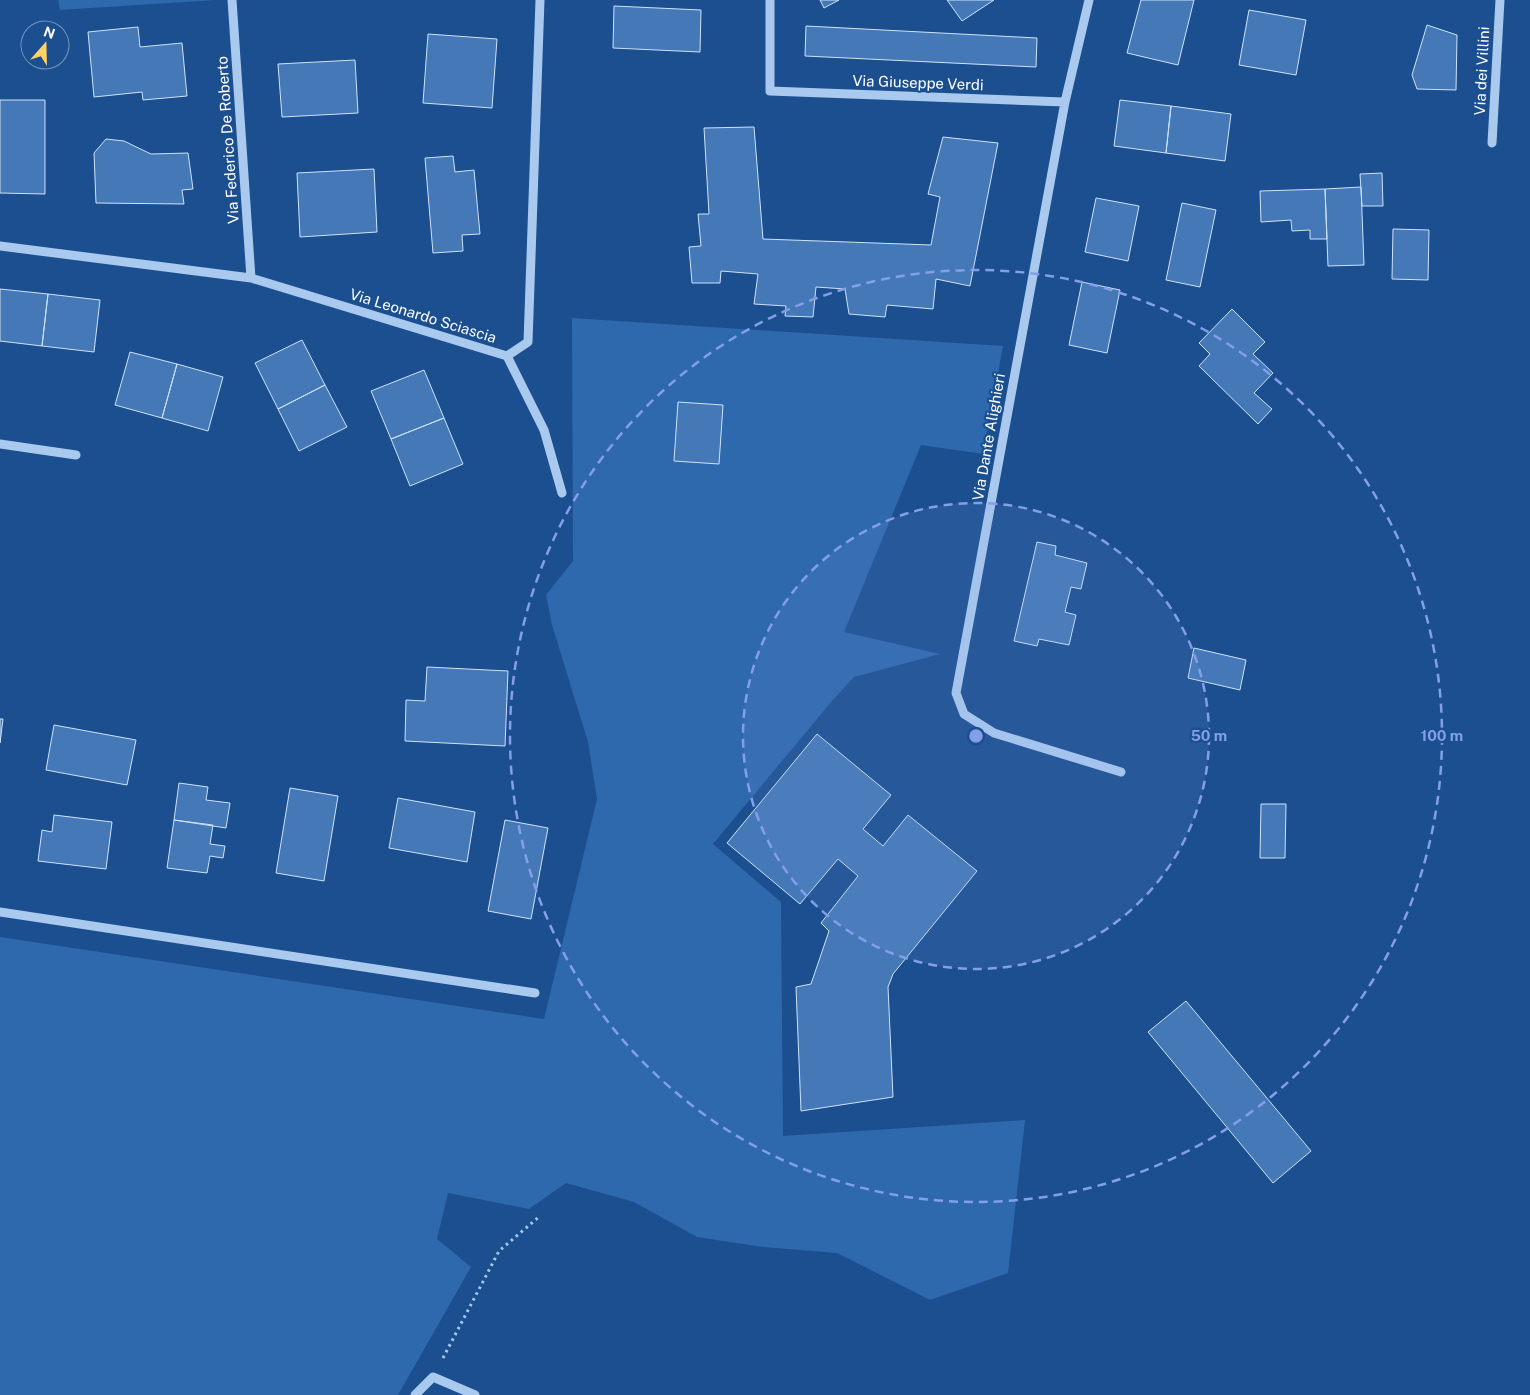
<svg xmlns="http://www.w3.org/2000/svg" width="1530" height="1395" font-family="'Public Sans',sans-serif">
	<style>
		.green { fill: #2e69ad }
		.building { fill: #4478b7; stroke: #cfe3fa }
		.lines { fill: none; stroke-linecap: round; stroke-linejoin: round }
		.path { stroke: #a9c9ee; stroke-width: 3; stroke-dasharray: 2.5 4; stroke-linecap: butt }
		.minor { stroke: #a9c9ee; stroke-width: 9 }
		.ring { fill: none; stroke: #839eea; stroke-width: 2.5; stroke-dasharray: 9 6 }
		.labels { text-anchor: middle; stroke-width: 4.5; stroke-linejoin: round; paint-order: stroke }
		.street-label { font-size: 15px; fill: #fff; stroke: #1b4f8f }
		.centre { fill: #839eea; stroke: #1b4f8f; stroke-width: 2.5 }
		.ring-label { font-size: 15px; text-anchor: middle; font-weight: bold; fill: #839eea; stroke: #1b4f8f; stroke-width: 4.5; stroke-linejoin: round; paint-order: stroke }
	</style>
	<rect width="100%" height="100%" fill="#1b4f8f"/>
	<path class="green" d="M 58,0 L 216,0 L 60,10 Z
		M 572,318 L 1003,346 L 983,454 L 921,445 L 844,632 L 940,654 L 854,677 L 832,701 L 713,844 L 781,902 L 783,1136 L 1025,1120 L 1008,1273 L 930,1300 L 837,1253 L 763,1247 L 697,1237 L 634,1202 L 566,1183 L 529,1209 L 448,1193 L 437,1239 L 471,1267 L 398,1395 L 0,1395 L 0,937 L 544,1019 L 597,799 L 588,742 L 552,625 L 546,595 L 573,561 Z"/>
	<path class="building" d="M 820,0 L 839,0 L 824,8 Z
		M 947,0 L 994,0 L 962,21 Z
		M 1141,0 L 1194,0 L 1178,65 L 1127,53 Z
		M 614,6 L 701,10 L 700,52 L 613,48 Z
		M 1249,10 L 1306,20 L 1296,75 L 1239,65 Z
		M 1427,25 L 1457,35 L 1456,90 L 1417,89 L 1412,75 Z
		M 806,26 L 1037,38 L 1036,67 L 805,56 Z
		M 138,27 L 140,47 L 182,43 L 187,96 L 143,100 L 142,92 L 94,97 L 88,32 Z
		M 428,34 L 497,39 L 492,108 L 423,103 Z
		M 355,60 L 358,113 L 282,117 L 278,64 Z
		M 0,100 L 45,100 L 45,194 L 0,193 Z
		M 1120,100 L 1171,106 L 1166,153 L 1114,146 Z
		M 1171,106 L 1231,114 L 1225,161 L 1166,153 Z
		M 754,127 L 763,239 L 931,245 L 940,197 L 928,194 L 943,137 L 998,143 L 970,286 L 936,279 L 933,309 L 887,305 L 885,317 L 849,314 L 845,289 L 816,287 L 813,317 L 785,316 L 786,306 L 754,304 L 758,274 L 721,271 L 720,283 L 692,283 L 689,247 L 701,246 L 698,214 L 709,214 L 704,128 Z
		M 106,139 L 124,141 L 151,154 L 188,153 L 193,189 L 182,190 L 184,204 L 96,203 L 94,153 Z
		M 453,156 L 455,172 L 474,170 L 480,234 L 462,235 L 463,251 L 433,253 L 425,158 Z
		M 374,169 L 377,232 L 300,237 L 297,173 Z
		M 1382,173 L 1383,206 L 1362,206 L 1360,174 Z
		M 1361,187 L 1364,265 L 1328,266 L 1325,189 Z
		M 1325,189 L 1327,239 L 1310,239 L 1310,230 L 1292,231 L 1291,220 L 1261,222 L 1260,191 Z
		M 1096,198 L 1139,206 L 1128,261 L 1085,252 Z
		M 1182,203 L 1216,210 L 1200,287 L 1166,280 Z
		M 1393,229 L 1429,230 L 1428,280 L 1392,279 Z
		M 1082,282 L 1120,290 L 1107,353 L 1069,345 Z
		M 0,289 L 48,294 L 42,346 L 0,341 Z
		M 48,294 L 100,300 L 94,352 L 42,346 Z
		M 1232,309 L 1265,342 L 1253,354 L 1273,373 L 1254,393 L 1272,409 L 1258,424 L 1199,366 L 1210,354 L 1199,343 Z
		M 302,340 L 325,385 L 278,409 L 255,363 Z
		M 130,352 L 177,364 L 162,418 L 115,405 Z
		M 177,364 L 223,377 L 208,431 L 162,418 Z
		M 424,370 L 444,418 L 391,439 L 371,391 Z
		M 325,385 L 347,427 L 299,451 L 278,409 Z
		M 678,402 L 723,405 L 719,464 L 674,461 Z
		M 444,418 L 463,464 L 410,486 L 391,439 Z
		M 1037,542 L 1056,546 L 1055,555 L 1087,563 L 1081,589 L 1071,587 L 1065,612 L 1076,615 L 1069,645 L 1039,639 L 1037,646 L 1014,641 Z
		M 1194,648 L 1246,660 L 1240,690 L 1188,678 Z
		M 427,667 L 508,671 L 505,746 L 405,741 L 406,700 L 425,701 Z
		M 0,719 L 3,719 L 0,743 Z
		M 54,725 L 136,740 L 127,785 L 46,770 Z
		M 817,734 L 891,795 L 863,829 L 883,846 L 908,815 L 977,871 L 893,974 L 888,987 L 893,1097 L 801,1111 L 796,987 L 811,984 L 829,931 L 821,923 L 858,876 L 838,859 L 800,904 L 727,843 Z
		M 179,783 L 208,787 L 206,800 L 230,803 L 226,828 L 174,820 Z
		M 290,788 L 338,796 L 324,881 L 276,873 Z
		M 398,798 L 475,812 L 467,862 L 389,848 Z
		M 1261,804 L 1286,804 L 1285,858 L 1260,858 Z
		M 54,815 L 112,822 L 106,869 L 38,861 L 42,830 L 52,832 Z
		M 174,820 L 213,825 L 210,844 L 225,846 L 223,858 L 210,856 L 207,873 L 167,868 Z
		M 505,820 L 548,828 L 531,919 L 488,911 Z
		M 1186,1001 L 1311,1151 L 1273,1183 L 1148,1032 Z"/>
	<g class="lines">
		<path class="path" d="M 443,1358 L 499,1251 L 540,1216"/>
		<path class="minor" d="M 232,0 L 251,278
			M 770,0 L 770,91 L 1065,102
			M 1089,0 L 1065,102 L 956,693 L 964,714 L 994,733 L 1121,772
			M 1492,143 L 1500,0
			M 0,246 L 251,278 L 507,356 L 528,342 L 540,0
			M 507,356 L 544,430 L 562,493
			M 0,444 L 76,455
			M 0,912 L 535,993
			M 415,1395 L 433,1377 L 475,1395"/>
	</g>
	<circle cx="976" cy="736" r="233" fill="#839eea" fill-opacity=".12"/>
	<g class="ring">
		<circle cx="976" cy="736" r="233"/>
		<circle cx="976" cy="736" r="466"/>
	</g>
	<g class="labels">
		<g class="street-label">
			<text transform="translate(1482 71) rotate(-87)" y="5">Via dei Villini</text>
			<text transform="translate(918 83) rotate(2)" y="5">Via Giuseppe Verdi</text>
			<text transform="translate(228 140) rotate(-94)" y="5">Via Federico De Roberto</text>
			<text transform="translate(423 316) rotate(17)" y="5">Via Leonardo Sciascia</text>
			<text transform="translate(989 437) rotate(-80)" y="5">Via Dante Alighieri</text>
		</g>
	</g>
	<circle cx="976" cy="736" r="8" class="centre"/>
	<g class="ring-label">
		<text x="1209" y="741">50 m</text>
		<text x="1442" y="741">100 m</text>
	</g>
	<g transform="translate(45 45) rotate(20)"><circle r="24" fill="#1b4f8f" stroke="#7695bc"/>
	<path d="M0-4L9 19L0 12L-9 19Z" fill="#ffd166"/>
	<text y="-8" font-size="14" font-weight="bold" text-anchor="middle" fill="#ffffff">N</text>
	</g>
</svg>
